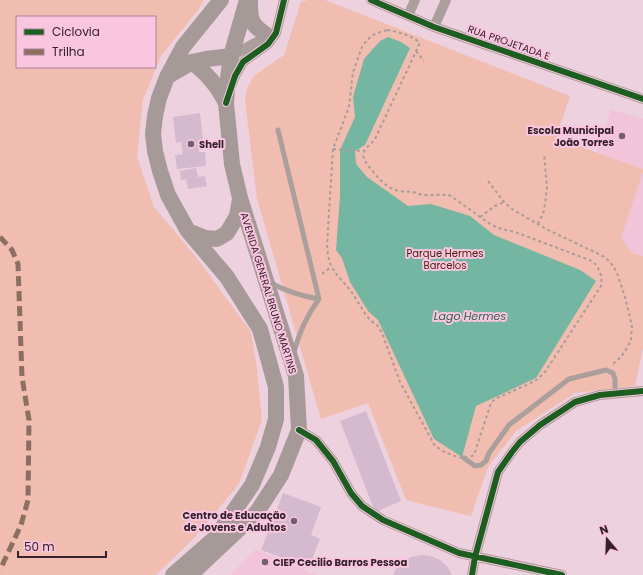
<svg xmlns="http://www.w3.org/2000/svg" width="643" height="575" font-family="Poppins,sans-serif">
	<style>
		.built { fill: #f1c4da }
		.green { fill: #f0bdb0; fill-rule: evenodd }
		.water { fill: #74b6a1 }
		.building { fill: #d5b9cf }
		.lines { fill: none; stroke-linecap: round; stroke-linejoin: round }
		.path { stroke: #a89c9b; stroke-width: 2; stroke-dasharray: 3 3; stroke-linecap: butt }
		.service { stroke: #aa9f9b; stroke-width: 5 }
		.minor { stroke: #aa9f9b; stroke-width: 10 }
		.primary { stroke: #a69a98; stroke-width: 16 }
		.quiet { stroke: #8d6e63; stroke-width: 5; stroke-dasharray: 10 5; stroke-linecap: butt }
		.cycleway-casing { stroke: #f9c5df; stroke-width: 8 }
		.cycleway { stroke: #1b5e20; stroke-width: 6 }
		.poi-dot { fill: #755f6a; stroke: #f9c5df; stroke-width: 1.5 }
		.labels { text-anchor: middle; stroke-width: 4; stroke-linejoin: round; paint-order: stroke }
		.street-label { font-size: 10px; fill: #34212b; stroke: #f9c5df }
		.poi-label { font-size: 10px; font-weight: bold; fill: #34212b; stroke: #f9c5df; text-anchor: end }
		.park-label { font-size: 10px; fill: #451f08; stroke: #f9c5df }
		.water-label { font-size: 11px; font-style: italic; fill: #2b634f; stroke: #f9c5df }
	</style>
	<rect width="100%" height="100%" fill="#edd1df"/>
	<path class="built" d="M 611,109 L 643,119 L 643,169 L 596,152 Z
		M 643,172 L 643,256 L 632,253 L 621,238 Z
		M 256,549 L 317,575 L 230,575 Z"/>
	<path class="green" d="M 0,0 L 204,0 L 198,10 L 161,56 L 143,100 L 137,157 L 154,207 L 196,257 L 251,332 L 257,368 L 262,420 L 239,484 L 194,538 L 156,575 L 0,575 ZM 17,17 L 155,17 L 155,67 L 17,67 Z
		M 308,0 L 325,0 L 570,96 L 556,138 L 643,169 L 643,172 L 621,238 L 632,253 L 643,256 L 643,348 L 635,386 L 575,393 L 516,431 L 488,467 L 471,516 L 406,500 L 368,403 L 321,419 L 257,199 L 245,101 L 247,88 L 254,76 L 284,55 L 301,2 Z"/>
	<path class="water" d="M 388,37 L 401,42 L 410,48 L 365,145 L 355,151 L 356,164 L 367,177 L 408,206 L 431,204 L 470,216 L 494,235 L 580,270 L 596,281 L 536,378 L 476,406 L 462,457 L 434,439 L 378,320 L 368,311 L 350,282 L 342,258 L 336,250 L 340,196 L 340,150 L 355,117 L 353,97 L 364,59 L 380,41 Z"/>
	<path class="building" d="M 200,113 L 203,140 L 198,141 L 199,152 L 205,152 L 206,166 L 177,169 L 175,155 L 183,154 L 181,142 L 176,143 L 173,117 Z
		M 196,168 L 198,177 L 205,176 L 207,186 L 188,189 L 186,179 L 181,180 L 180,171 Z
		M 366,411 L 401,501 L 375,512 L 340,421 Z
		M 283,493 L 321,507 L 311,535 L 320,539 L 309,567 L 261,550 Z
		M 421,555 L 431,556 L 440,560 L 447,566 L 452,575 L 393,575 L 396,569 L 403,562 L 411,557 Z"/>
	<g class="lines">
		<path class="path" d="M 387,30 C 399,32 410,35 419,42 L 419,45 L 375,139 C 364,152 357,152 371,169 C 379,179 387,189 400,191 C 404,192 408,191 412,192 C 416,192 420,195 424,195 C 434,196 440,193 451,196 L 490,224 L 498,228 L 515,232 L 592,261 C 599,266 603,277 601,286 L 545,372 L 540,377 L 535,381 L 495,399 L 491,403 L 474,455 C 471,456 468,458 465,458 C 456,458 442,451 435,446 L 400,382 L 382,333 L 377,325 L 370,320 L 364,312 L 351,291 L 337,275 L 331,266 L 328,256 L 327,245 L 333,149 L 349,107 L 353,72 L 362,47 L 367,40 L 373,35 L 380,32 Z
			M 416,51 L 424,61
			M 333,149 L 364,151
			M 488,181 L 504,202 L 512,209 L 546,229 L 601,255 L 608,260 L 613,266 L 617,273 L 625,297 L 632,326 L 631,340 L 627,348 L 621,357 L 613,364
			M 480,217 L 495,206 L 504,202
			M 538,224 L 544,211 L 547,188 L 544,154
			M 322,274 L 331,267"/>
		<path class="service" d="M 278,130 L 319,299 C 307,315 299,333 294,352
			M 271,283 C 287,292 302,296 319,299
			M 464,458 L 475,466 L 481,465 L 486,461 L 489,453 L 509,425 L 569,379 L 606,370 L 613,373 L 615,379 L 615,394"/>
		<path class="minor" d="M 371,0 L 434,27 L 643,99
			M 408,16 L 415,0
			M 434,27 L 446,0
			M 231,56 L 268,36 L 272,34
			M 232,84 L 235,76 L 243,62 L 268,44 L 276,33 L 284,0
			M 299,430 L 316,440 L 333,461 L 351,493 L 362,506 L 383,520 L 459,553 L 562,575
			M 472,575 L 475,557 L 498,472 L 512,452 L 520,442 L 540,425 L 575,402 L 600,395 L 643,391"/>
		<path class="primary" d="M 250,1 C 250,21 251,25 268,36
			M 192,62 L 206,59 L 231,56
			M 168,76 L 192,62 C 207,74 217,85 226,103
			M 190,232 L 205,238 L 217,239 L 227,233 L 237,216 L 240,199
			M 173,575 L 215,538 L 252,485 L 268,447 L 276,419 L 276,387 L 260,329 L 227,277 L 188,231 L 168,195 L 160,171 L 155,151 L 153,134 L 155,116 L 159,98 L 167,77 L 183,47 L 221,0
			M 190,575 L 257,512 L 281,475 L 299,430 L 296,376 L 240,198 L 232,164 L 226,103 L 228,78 L 231,56 L 247,0"/>
		<path class="quiet" d="M 0,237 L 12,250 L 18,264 L 22,377 L 29,420 L 28,500 L 21,525 L 0,570"/>
		<g class="cycleway-casing">
			<path id="cycleway" d="M 371,0 L 434,27 L 643,99
				M 226,103 L 235,76 L 243,62 L 268,44 L 276,33 L 284,0
				M 299,430 L 316,440 L 333,461 L 351,493 L 362,506 L 383,520 L 459,553 L 562,575
				M 472,575 L 475,557 L 498,472 L 512,452 L 520,442 L 540,425 L 575,402 L 600,395 L 643,391"/>
		</g>
		<use href="#cycleway" class="cycleway"/>
	</g>
	<g class="poi-dot">
		<circle cx="622" cy="136" r="4"/>
		<circle cx="191" cy="144" r="4"/>
		<circle cx="294" cy="521" r="4"/>
		<circle cx="265" cy="562" r="4"/>
	</g>
	<g class="labels">
		<g class="street-label">
			<text transform="translate(509 42) rotate(19)" y="4">RUA PROJETADA E</text>
			<text transform="translate(269 293) rotate(73)" y="4">AVENIDA GENERAL BRUNO MARTINS</text>
		</g>
		<g class="poi-label">
			<text x="614" y="134">Escola Municipal<tspan x="614" dy="12">João Torres</tspan></text>
			<text x="199" y="148" text-anchor="start">Shell</text>
			<text x="286" y="519">Centro de Educação<tspan x="286" dy="12">de Jovens e Adultos</tspan></text>
			<text x="273" y="566" text-anchor="start">CIEP Cecilio Barros Pessoa</text>
		</g>
		<g class="park-label">
			<text x="445" y="257">Parque Hermes<tspan x="445" dy="12">Barcelos</tspan></text>
		</g>
		<g class="water-label">
			<text x="470" y="320">Lago Hermes</text>
		</g>
	</g>
	<rect x="16" y="16" width="140" height="52" fill="#f9c5df" stroke="#aa8397"/>
	<rect x="24" y="29" width="20" height="6" fill="#1b5e20" stroke="#aa8397"/>
	<text x="52" y="36" font-size="12" fill="#34212b">Ciclovia</text>
	<rect x="24" y="49" width="20" height="6" fill="#8d6e63" stroke="#aa8397"/>
	<text x="52" y="56" font-size="12" fill="#34212b">Trilha</text>
	<g transform="translate(607 539) rotate(341)" stroke="#f9c5df" stroke-width="3" paint-order="stroke">
	<path d="M0-3L7 15L0 10L-7 15Z" fill="#34212b"/>
	<text y="-6" font-size="11" font-weight="bold" text-anchor="middle" fill="#34212b">N</text>
	</g>
	<path d="M18 551v6h88v-6" fill="none" stroke="#34212b" stroke-width="2"/>
	<text x="24" y="551" font-size="12" fill="#34212b" stroke="#f9c5df" stroke-width="3" paint-order="stroke">50 m</text>
</svg>
